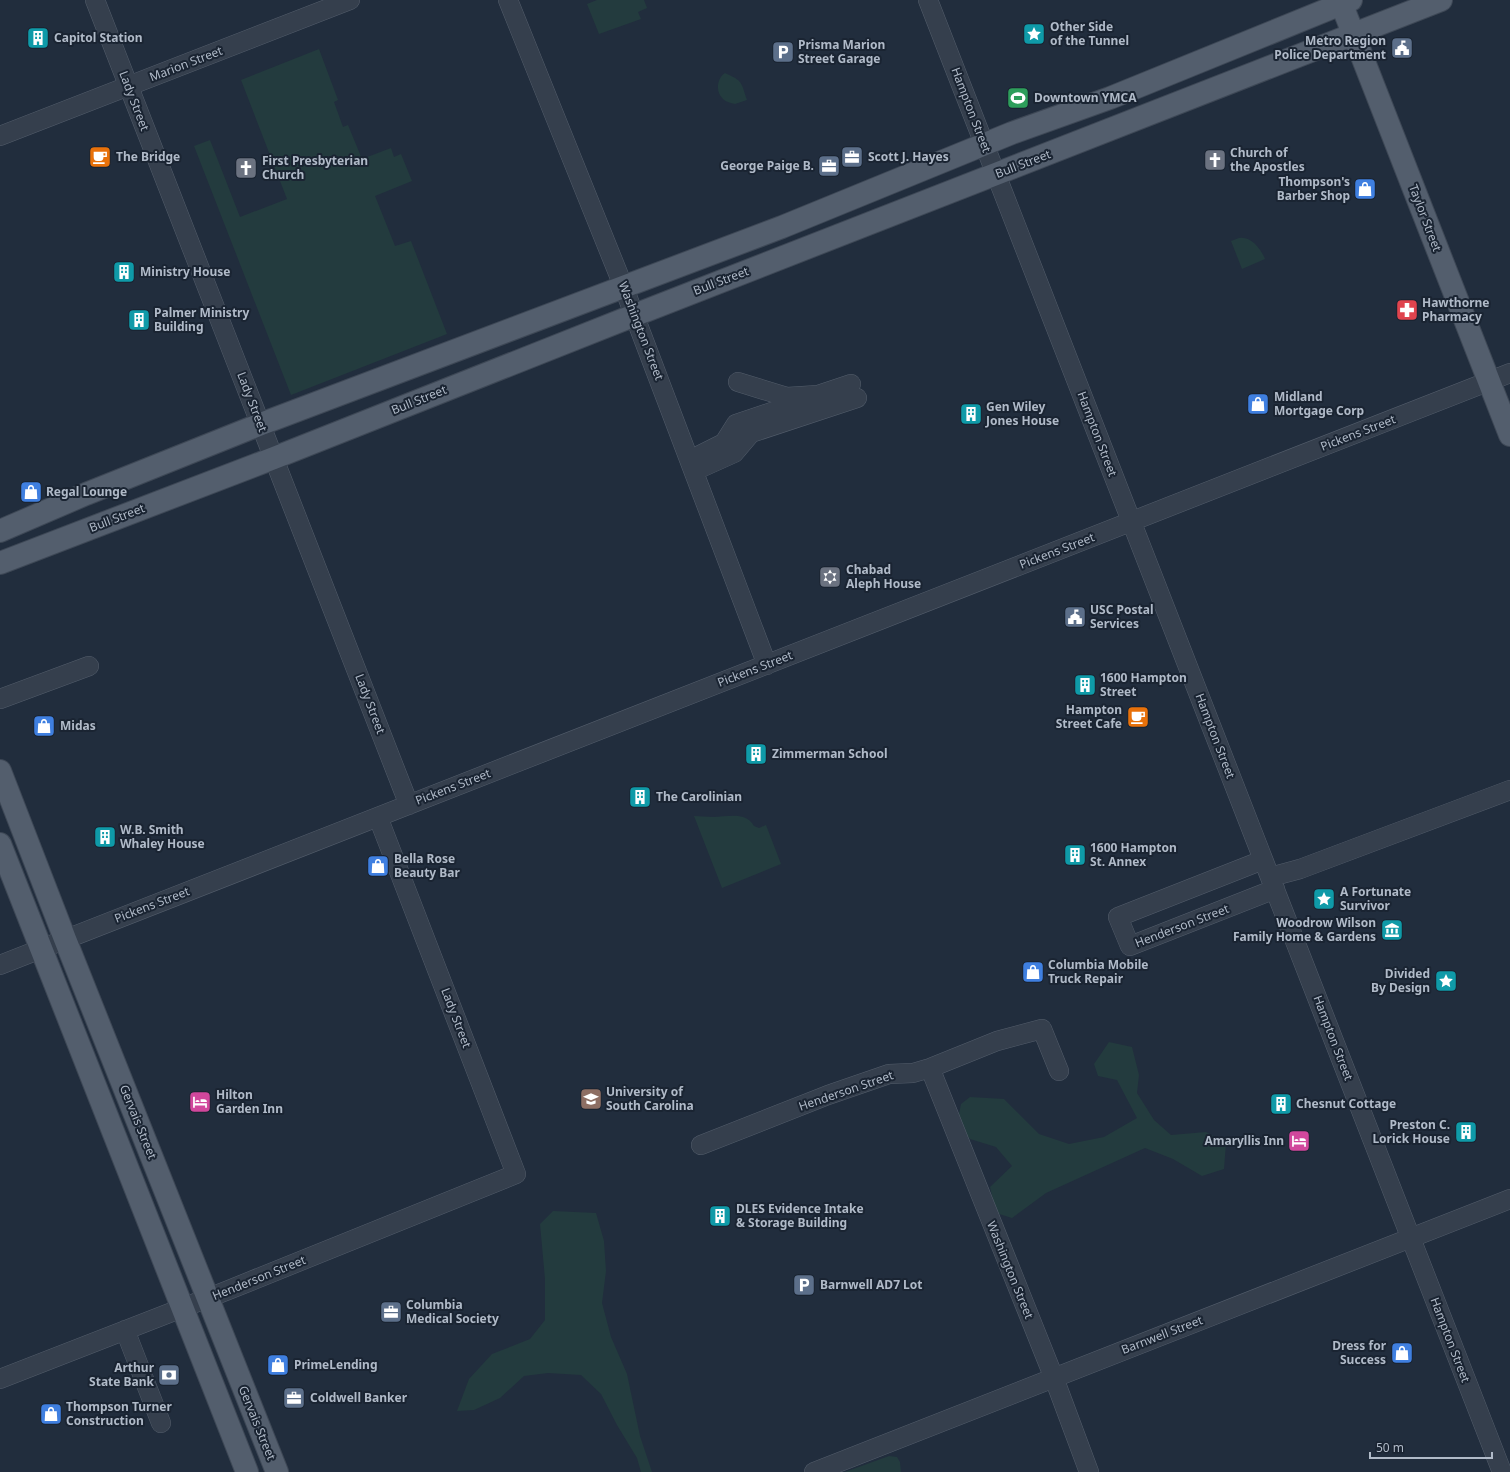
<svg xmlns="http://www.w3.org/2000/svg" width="1510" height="1472" font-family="'Noto Sans',sans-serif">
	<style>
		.green { fill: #233b3e }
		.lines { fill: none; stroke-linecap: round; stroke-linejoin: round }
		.minor-casing { stroke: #535d6b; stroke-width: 20 }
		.major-casing { stroke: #3e4856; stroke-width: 24 }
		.minor { stroke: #353f4d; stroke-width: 19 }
		.major { stroke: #535e6d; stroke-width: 22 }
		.labels { text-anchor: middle; stroke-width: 4; stroke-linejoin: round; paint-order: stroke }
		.poi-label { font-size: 12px; font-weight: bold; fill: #b0bac8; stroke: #1a2432; text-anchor: start }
		.street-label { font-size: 12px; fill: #b0bac8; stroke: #1a2432 }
	</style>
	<rect width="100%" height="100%" fill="#212d3d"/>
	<path class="green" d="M 597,0 L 644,0 L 647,8 L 638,12 L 641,19 L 599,34 L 587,4 Z
		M 319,49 L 338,100 L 334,102 L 343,127 L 348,125 L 362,159 L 391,148 L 394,157 L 401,154 L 412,181 L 375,196 L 395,246 L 411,241 L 447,334 L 291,395 L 194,146 L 210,140 L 240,217 L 287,199 L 241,80 Z
		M 725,73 C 743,81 741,82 747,100 L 735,104 C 731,103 726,102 723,99 C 715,92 717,78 725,73 Z
		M 1239,238 C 1251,236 1261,249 1265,259 L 1242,269 L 1231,241 Z
		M 694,816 C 700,816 707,817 713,817 C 728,817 745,811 754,826 L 759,828 L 766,825 L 781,864 L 722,888 Z
		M 1109,1042 L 1132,1047 L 1139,1075 L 1137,1093 L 1154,1120 L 1171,1135 L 1206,1132 L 1226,1143 L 1224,1169 L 1202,1176 L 1173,1159 L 1145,1148 L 1046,1193 L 1012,1218 L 996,1213 L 990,1187 L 1012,1166 L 996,1147 L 970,1139 L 957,1123 L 961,1104 L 970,1097 L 1004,1099 L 1039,1134 L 1069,1144 L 1104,1137 L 1137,1118 L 1117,1080 L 1098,1076 L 1094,1064 Z
		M 553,1211 L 596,1213 L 604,1241 L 606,1271 L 602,1303 L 611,1337 L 627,1374 L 640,1436 L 652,1472 L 641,1472 L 637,1458 L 617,1425 L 601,1394 L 581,1375 L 548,1373 L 524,1376 L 500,1398 L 474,1410 L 457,1411 L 469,1379 L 492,1354 L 530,1339 L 545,1320 L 545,1279 L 540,1224 Z
		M 889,1456 L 897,1457 L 900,1462 L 901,1472 L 845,1472 Z"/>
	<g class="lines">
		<g class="minor-casing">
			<path id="minor" d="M 95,0 L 409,805
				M 508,0 L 624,288 L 767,665
				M 928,0 L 1502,1472
				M 0,136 L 350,0
				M 738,382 L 787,397 L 818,395 L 851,384
				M 700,455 L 724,443 L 736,424 L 834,391
				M 694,471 L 734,453 L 751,433 L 857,398
				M 0,699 L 89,666
				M 1263,860 L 1118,917 L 1130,946 L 1275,889
				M 1270,877 L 1300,869 L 1510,790
				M 0,965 L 1510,373
				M 930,1068 L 1054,1378 L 1089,1472
				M 701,1145 L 828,1095 L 889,1074 L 913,1073 L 930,1068 L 997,1041 L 1042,1029 L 1059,1071
				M 125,1330 L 161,1423
				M 0,1379 L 226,1291 L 516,1174 L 378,817
				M 814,1472 L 1510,1199"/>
		</g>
		<g class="major-casing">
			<path id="major" d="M 1340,0 L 1510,435
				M 0,531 L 86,494 L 261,424 L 782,227 L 1012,133 L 1110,98 L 1351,0
				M 0,563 L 274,458 L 635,315 L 1441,0
				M 0,771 L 65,939 L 277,1472
				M 0,844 L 247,1472"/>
		</g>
		<use href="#minor" class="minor"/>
		<use href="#major" class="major"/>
	</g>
	<defs>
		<g id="sight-square" transform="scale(1.15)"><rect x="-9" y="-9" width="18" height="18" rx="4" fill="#0f9aa8" stroke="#1a2432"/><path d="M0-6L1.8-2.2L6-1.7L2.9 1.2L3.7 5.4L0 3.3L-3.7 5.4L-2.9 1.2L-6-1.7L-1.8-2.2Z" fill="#fff"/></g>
		<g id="building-square" transform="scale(1.15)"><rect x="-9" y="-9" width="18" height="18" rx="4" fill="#0f9aa8" stroke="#1a2432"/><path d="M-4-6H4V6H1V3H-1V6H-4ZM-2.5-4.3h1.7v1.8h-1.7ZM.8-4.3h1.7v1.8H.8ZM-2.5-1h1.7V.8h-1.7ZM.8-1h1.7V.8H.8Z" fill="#fff"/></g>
		<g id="civic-square" transform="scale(1.15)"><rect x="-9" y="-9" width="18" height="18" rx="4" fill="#5c6f8a" stroke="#1a2432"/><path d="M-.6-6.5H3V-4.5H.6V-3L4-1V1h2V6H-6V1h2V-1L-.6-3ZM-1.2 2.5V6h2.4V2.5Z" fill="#fff"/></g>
		<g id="parking-square" transform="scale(1.15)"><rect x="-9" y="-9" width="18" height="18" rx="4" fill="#5c6f8a" stroke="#1a2432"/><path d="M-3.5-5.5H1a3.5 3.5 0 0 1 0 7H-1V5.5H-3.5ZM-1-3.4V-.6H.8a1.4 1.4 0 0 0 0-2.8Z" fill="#fff"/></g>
		<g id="stadium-square" transform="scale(1.15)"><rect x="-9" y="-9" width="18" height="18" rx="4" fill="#2e9e5b" stroke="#1a2432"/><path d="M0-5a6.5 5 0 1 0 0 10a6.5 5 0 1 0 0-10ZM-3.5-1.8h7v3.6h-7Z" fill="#fff"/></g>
		<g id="cafe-square" transform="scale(1.15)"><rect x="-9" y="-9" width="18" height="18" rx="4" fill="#e8710a" stroke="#1a2432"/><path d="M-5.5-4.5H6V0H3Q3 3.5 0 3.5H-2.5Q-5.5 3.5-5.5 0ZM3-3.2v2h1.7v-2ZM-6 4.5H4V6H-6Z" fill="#fff"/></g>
		<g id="office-square" transform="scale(1.15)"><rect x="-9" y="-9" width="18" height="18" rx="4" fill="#5c6f8a" stroke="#1a2432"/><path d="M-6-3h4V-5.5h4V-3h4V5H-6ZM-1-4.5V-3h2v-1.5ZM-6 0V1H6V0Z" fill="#fff"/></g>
		<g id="church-square" transform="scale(1.15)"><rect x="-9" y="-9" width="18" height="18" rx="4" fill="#6b7280" stroke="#1a2432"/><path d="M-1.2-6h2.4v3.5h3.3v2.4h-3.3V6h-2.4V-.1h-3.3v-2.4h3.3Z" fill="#fff"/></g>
		<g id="shop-square" transform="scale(1.15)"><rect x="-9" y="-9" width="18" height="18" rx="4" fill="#3f7fe0" stroke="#1a2432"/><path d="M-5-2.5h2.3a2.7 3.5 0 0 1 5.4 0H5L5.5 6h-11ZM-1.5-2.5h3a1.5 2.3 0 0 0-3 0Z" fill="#fff"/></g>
		<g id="pharmacy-square" transform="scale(1.15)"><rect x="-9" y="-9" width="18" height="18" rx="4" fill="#e0444e" stroke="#1a2432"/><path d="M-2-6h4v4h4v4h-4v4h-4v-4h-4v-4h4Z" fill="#fff"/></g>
		<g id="synagogue-square" transform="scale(1.15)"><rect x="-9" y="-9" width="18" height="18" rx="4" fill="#6b7280" stroke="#1a2432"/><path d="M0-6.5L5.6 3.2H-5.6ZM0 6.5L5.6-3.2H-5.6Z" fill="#fff"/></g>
		<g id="museum-square" transform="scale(1.15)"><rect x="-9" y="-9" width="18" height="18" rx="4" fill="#0f9aa8" stroke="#1a2432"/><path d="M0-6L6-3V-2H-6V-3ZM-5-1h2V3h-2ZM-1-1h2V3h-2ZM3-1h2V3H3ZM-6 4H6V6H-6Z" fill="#fff"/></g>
		<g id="university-square" transform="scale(1.15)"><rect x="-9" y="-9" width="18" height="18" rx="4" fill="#8d6e63" stroke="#1a2432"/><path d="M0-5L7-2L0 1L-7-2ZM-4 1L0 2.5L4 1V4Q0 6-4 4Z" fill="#fff"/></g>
		<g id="hotel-square" transform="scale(1.15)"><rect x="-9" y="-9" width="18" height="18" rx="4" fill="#d1479c" stroke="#1a2432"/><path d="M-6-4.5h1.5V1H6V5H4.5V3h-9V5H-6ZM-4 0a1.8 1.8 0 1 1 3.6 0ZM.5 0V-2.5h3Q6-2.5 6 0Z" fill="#fff"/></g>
		<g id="bank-square" transform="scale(1.15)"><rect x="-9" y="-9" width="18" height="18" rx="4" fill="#5c6f8a" stroke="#1a2432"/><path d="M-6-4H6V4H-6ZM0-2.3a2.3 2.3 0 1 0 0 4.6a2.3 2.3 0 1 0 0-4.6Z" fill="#fff"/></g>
	</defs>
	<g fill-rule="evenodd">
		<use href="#sight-square" x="1034" y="34"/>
		<use href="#building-square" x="38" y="38"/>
		<use href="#civic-square" x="1402" y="48"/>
		<use href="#parking-square" x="783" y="52"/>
		<use href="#stadium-square" x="1018" y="98"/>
		<use href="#cafe-square" x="100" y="157"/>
		<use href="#office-square" x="852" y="157"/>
		<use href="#church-square" x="1215" y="160"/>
		<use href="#office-square" x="829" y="166"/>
		<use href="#church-square" x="246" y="168"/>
		<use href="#shop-square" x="1365" y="189"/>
		<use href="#building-square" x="124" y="272"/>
		<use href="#pharmacy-square" x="1407" y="310"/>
		<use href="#building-square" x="139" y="320"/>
		<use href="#shop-square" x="1258" y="404"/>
		<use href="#building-square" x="971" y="414"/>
		<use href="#shop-square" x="31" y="492"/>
		<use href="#synagogue-square" x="830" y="577"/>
		<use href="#civic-square" x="1075" y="617"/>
		<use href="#building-square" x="1085" y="685"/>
		<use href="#cafe-square" x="1138" y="717"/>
		<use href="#shop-square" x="44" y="726"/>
		<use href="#building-square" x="756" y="754"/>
		<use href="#building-square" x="640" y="797"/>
		<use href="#building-square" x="105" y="837"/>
		<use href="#building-square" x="1075" y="855"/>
		<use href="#shop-square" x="378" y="866"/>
		<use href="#sight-square" x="1324" y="899"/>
		<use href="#museum-square" x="1392" y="930"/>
		<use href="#shop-square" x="1033" y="972"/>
		<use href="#sight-square" x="1446" y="981"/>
		<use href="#university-square" x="591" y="1099"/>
		<use href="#hotel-square" x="200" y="1102"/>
		<use href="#building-square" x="1281" y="1104"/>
		<use href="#building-square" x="1466" y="1132"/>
		<use href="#hotel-square" x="1299" y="1141"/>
		<use href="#building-square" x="720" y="1216"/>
		<use href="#parking-square" x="804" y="1285"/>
		<use href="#office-square" x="391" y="1312"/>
		<use href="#shop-square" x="1402" y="1353"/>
		<use href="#shop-square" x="278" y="1365"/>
		<use href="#bank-square" x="169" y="1375"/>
		<use href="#office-square" x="294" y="1398"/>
		<use href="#shop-square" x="51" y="1414"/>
	</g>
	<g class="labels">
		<g class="poi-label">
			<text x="1050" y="31">Other Side<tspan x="1050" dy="14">of the Tunnel</tspan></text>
			<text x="54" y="42">Capitol Station</text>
			<text x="1386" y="45" text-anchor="end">Metro Region<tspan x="1386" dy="14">Police Department</tspan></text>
			<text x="798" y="49">Prisma Marion<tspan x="798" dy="14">Street Garage</tspan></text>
			<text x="1034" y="102">Downtown YMCA</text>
			<text x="1230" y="157">Church of<tspan x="1230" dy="14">the Apostles</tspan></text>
			<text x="116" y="161">The Bridge</text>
			<text x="868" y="161">Scott J. Hayes</text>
			<text x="262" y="165">First Presbyterian<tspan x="262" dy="14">Church</tspan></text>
			<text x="814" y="170" text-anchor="end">George Paige B.</text>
			<text x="1350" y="186" text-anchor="end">Thompson's<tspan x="1350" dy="14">Barber Shop</tspan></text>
			<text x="140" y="276">Ministry House</text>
			<text x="1422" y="307">Hawthorne<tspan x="1422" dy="14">Pharmacy</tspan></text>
			<text x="154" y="317">Palmer Ministry<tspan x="154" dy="14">Building</tspan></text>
			<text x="1274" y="401">Midland<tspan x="1274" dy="14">Mortgage Corp</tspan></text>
			<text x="986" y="411">Gen Wiley<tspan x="986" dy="14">Jones House</tspan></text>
			<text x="46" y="496">Regal Lounge</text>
			<text x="846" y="574">Chabad<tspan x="846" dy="14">Aleph House</tspan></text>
			<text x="1090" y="614">USC Postal<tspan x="1090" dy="14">Services</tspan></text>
			<text x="1100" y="682">1600 Hampton<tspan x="1100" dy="14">Street</tspan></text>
			<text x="1122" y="714" text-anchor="end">Hampton<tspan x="1122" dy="14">Street Cafe</tspan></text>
			<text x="60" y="730">Midas</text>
			<text x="772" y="758">Zimmerman School</text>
			<text x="656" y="801">The Carolinian</text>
			<text x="120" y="834">W.B. Smith<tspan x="120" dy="14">Whaley House</tspan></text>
			<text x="1090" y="852">1600 Hampton<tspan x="1090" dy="14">St. Annex</tspan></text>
			<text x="394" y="863">Bella Rose<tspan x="394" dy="14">Beauty Bar</tspan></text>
			<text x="1340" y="896">A Fortunate<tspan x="1340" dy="14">Survivor</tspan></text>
			<text x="1376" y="927" text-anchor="end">Woodrow Wilson<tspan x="1376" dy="14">Family Home &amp; Gardens</tspan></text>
			<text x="1048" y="969">Columbia Mobile<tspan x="1048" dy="14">Truck Repair</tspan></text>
			<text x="1430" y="978" text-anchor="end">Divided<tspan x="1430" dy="14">By Design</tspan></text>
			<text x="606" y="1096">University of<tspan x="606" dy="14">South Carolina</tspan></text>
			<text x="216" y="1099">Hilton<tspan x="216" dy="14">Garden Inn</tspan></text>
			<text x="1296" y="1108">Chesnut Cottage</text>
			<text x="1450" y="1129" text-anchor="end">Preston C.<tspan x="1450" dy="14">Lorick House</tspan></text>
			<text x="1284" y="1145" text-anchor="end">Amaryllis Inn</text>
			<text x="736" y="1213">DLES Evidence Intake<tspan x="736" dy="14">&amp; Storage Building</tspan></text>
			<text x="820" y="1289">Barnwell AD7 Lot</text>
			<text x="406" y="1309">Columbia<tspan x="406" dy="14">Medical Society</tspan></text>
			<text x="1386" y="1350" text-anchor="end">Dress for<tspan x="1386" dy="14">Success</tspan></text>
			<text x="294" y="1369">PrimeLending</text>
			<text x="154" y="1372" text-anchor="end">Arthur<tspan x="154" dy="14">State Bank</tspan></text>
			<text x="310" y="1402">Coldwell Banker</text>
			<text x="66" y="1411">Thompson Turner<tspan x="66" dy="14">Construction</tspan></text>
		</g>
		<g class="street-label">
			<text transform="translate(186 64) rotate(-21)" y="4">Marion Street</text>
			<text transform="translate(134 101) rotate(69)" y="4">Lady Street</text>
			<text transform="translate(971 110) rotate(69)" y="4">Hampton Street</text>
			<text transform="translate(1023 164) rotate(-21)" y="4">Bull Street</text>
			<text transform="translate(1425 218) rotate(69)" y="4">Taylor Street</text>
			<text transform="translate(721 281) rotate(-21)" y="4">Bull Street</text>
			<text transform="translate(641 331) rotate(69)" y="4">Washington Street</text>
			<text transform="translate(419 400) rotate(-22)" y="4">Bull Street</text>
			<text transform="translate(252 402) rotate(69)" y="4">Lady Street</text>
			<text transform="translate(1358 433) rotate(-21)" y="4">Pickens Street</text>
			<text transform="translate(1097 434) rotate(69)" y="4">Hampton Street</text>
			<text transform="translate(117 518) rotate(-21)" y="4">Bull Street</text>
			<text transform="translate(1057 551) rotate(-21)" y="4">Pickens Street</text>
			<text transform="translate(755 669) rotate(-21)" y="4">Pickens Street</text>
			<text transform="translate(370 704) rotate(69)" y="4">Lady Street</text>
			<text transform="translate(1215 736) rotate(69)" y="4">Hampton Street</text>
			<text transform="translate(453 787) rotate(-21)" y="4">Pickens Street</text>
			<text transform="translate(152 905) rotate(-21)" y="4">Pickens Street</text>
			<text transform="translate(1182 926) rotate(-21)" y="4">Henderson Street</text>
			<text transform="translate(456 1018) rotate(69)" y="4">Lady Street</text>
			<text transform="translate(1333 1038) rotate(69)" y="4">Hampton Street</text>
			<text transform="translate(846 1091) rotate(-19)" y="4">Henderson Street</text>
			<text transform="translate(138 1122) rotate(68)" y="4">Gervais Street</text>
			<text transform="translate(1010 1270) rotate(68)" y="4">Washington Street</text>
			<text transform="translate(259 1278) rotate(-22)" y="4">Henderson Street</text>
			<text transform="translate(1162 1335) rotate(-21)" y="4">Barnwell Street</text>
			<text transform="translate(1450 1340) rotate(69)" y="4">Hampton Street</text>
			<text transform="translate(257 1423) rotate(68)" y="4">Gervais Street</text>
		</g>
	</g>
	<path d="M1370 1452v6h122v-6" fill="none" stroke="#b0bac8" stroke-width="2"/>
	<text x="1376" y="1452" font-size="12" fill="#b0bac8" stroke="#1a2432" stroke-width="3" paint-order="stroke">50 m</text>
</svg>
